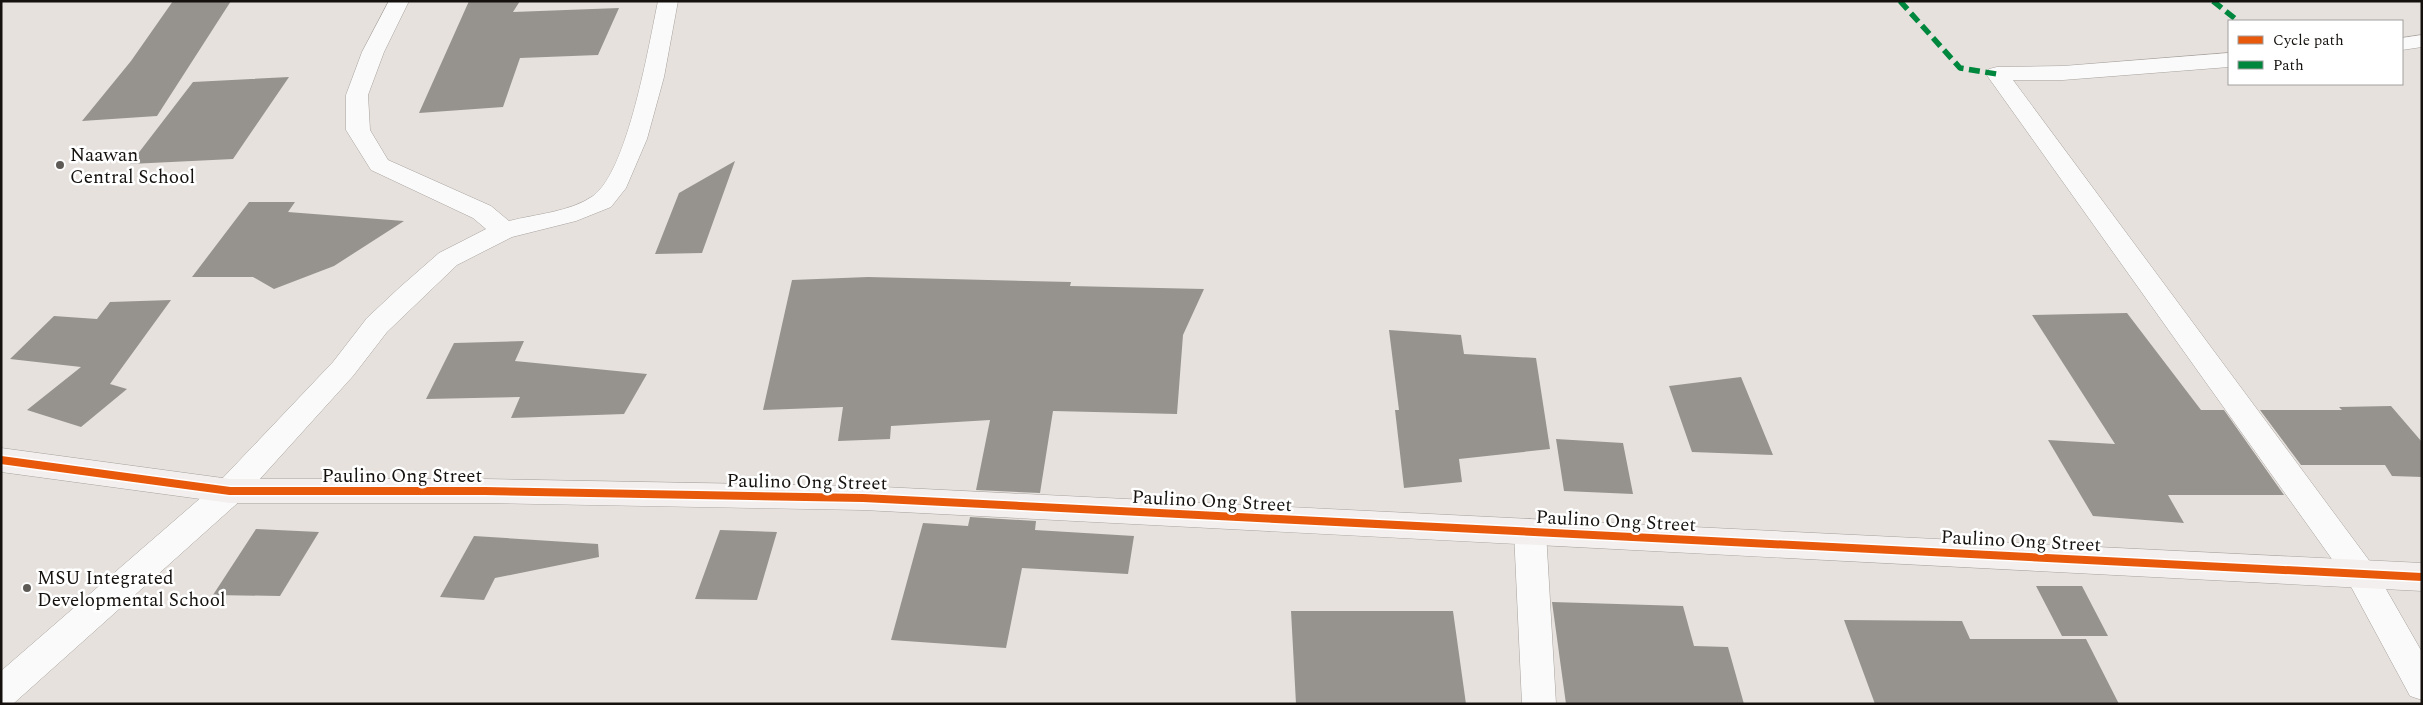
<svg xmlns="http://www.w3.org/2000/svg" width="2423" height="705" font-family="Spectral,serif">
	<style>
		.building { fill: #96938f }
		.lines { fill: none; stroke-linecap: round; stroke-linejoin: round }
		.street-casing { stroke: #a6a29e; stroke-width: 1 }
		.secondary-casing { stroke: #a6a29e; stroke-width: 1 }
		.street { fill: #fbfafa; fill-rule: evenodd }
		.secondary { fill: #f3efee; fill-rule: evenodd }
		.quiet { stroke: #00873e; stroke-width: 5.5; stroke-dasharray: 11 5.5; stroke-linecap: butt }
		.cycleway-casing { stroke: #fff; stroke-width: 11 }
		.cycleway { stroke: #e8590c; stroke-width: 8 }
		.poi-dot { fill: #5e5a56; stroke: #fff; stroke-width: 2 }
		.labels { text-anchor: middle; stroke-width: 5; stroke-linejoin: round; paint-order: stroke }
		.poi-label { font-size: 19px; fill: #15110e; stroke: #fff; text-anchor: start }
		.street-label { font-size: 19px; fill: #15110e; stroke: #fff }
	</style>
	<rect width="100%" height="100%" fill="#e6e1dc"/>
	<path class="building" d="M 173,1 L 231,1 L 157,116 L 82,121 L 131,61 Z
		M 469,1 L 520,1 L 513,12 L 619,8 L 598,55 L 520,58 L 503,107 L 419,113 Z
		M 289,77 L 233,159 L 130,164 L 193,82 Z
		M 735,161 L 702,253 L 655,254 L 679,193 Z
		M 249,202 L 295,202 L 288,212 L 404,221 L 334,266 L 274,289 L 253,277 L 192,277 Z
		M 868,277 L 1071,282 L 1070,286 L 1204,289 L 1183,335 L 1177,414 L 1053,411 L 1040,493 L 976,490 L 990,420 L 891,426 L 890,439 L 838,441 L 843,407 L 763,410 L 792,280 Z
		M 171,300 L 110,384 L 127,389 L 81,427 L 27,410 L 81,367 L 10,359 L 54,316 L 97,319 L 110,302 Z
		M 2127,313 L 2201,410 L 2224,410 L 2284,495 L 2168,495 L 2184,523 L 2093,516 L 2048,440 L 2115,444 L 2032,315 Z
		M 1389,330 L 1461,335 L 1464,354 L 1536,358 L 1550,449 L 1459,459 L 1462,482 L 1404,488 L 1395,410 L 1399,410 Z
		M 524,341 L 515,361 L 647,374 L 624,414 L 511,418 L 520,397 L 426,399 L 454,343 Z
		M 1741,377 L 1773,455 L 1692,452 L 1669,386 Z
		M 2391,406 L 2422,442 L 2422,477 L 2392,476 L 2385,465 L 2301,465 L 2260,410 L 2342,410 L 2339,407 Z
		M 1556,439 L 1623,443 L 1633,494 L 1564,491 Z
		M 970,517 L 1036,521 L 1035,530 L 1134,536 L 1128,574 L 1022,568 L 1006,648 L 891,640 L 923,523 L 968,526 Z
		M 256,529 L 319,532 L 280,596 L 213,595 Z
		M 720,530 L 777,532 L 757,600 L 695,599 Z
		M 474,536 L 598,544 L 599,557 L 495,578 L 484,600 L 440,597 Z
		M 2036,586 L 2082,586 L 2108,636 L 2062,636 Z
		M 1552,602 L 1683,606 L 1694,646 L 1728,647 L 1744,704 L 1566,704 Z
		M 1291,611 L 1453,611 L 1466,704 L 1296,704 Z
		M 1844,620 L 1962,621 L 1970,639 L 2086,639 L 2119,704 L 1875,704 Z"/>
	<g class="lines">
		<g class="street-casing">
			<path id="street" d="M 389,1 L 409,1 L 384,52 L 368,95 L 370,130 L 388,160 L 491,206 L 509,221 C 536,214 570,212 593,196 C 628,171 649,44 658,1 L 678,1 L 664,77 L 647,139 L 626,188 L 611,207 L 576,221 L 512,237 L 457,265 L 387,332 L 353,376 L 241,500 L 13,704 L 1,704 L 1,671 L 219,482 L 333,362 L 367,318 L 399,288 L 439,253 L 486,229 L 473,218 L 371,170 L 346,130 L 346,95 L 362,52 Z
				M 2422,35 L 2422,47 L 2402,50 L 2402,38 Z
				M 2229,53 L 2229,67 L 2063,80 L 2013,80 L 2371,563 L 2422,652 L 2422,700 L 2410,696 L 2349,583 L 1986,74 L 1989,69 L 1997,67 L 2063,66 Z
				M 1530,519 L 1541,523 L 1546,532 L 1556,704 L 1522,704 L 1514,532 L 1519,523 Z"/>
		</g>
		<g class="secondary-casing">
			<path id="secondary" d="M 1,448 L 230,479 L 485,479 L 863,486 L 2422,563 L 2422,591 L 863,510 L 485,503 L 230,503 L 1,472 Z"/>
		</g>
		<use href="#street" class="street"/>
		<use href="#secondary" class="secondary"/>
		<path class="quiet" d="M 1900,1 L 1960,68 L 1997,74
			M 2213,1 L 2238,21"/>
		<g class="cycleway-casing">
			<path id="cycleway" d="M 1,460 L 230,491 L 485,491 L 863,498 L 2422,577"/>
		</g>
		<use href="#cycleway" class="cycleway"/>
	</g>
	<g class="poi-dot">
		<circle cx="60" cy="165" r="5"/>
		<circle cx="27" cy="588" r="5"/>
	</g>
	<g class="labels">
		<g class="poi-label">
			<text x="70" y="161">Naawan<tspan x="70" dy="22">Central School</tspan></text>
			<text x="37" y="584">MSU Integrated<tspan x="37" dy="22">Developmental School</tspan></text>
		</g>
		<g class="street-label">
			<text x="402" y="482">Paulino Ong Street</text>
			<text transform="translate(807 481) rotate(1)" y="7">Paulino Ong Street</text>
			<text transform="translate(1212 500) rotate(3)" y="7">Paulino Ong Street</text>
			<text transform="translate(1616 520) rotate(3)" y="7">Paulino Ong Street</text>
			<text transform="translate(2021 540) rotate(3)" y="7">Paulino Ong Street</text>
		</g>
	</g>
	<rect width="2423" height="705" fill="none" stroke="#15110e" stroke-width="5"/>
	<rect x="2228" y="20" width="175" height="65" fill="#ffffff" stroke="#a1a09f"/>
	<rect x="2238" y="36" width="25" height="8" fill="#e8590c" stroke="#a1a09f"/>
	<text x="2273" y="45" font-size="15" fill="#15110e">Cycle path</text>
	<rect x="2238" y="61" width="25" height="8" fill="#00873e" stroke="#a1a09f"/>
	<text x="2273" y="70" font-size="15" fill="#15110e">Path</text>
</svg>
